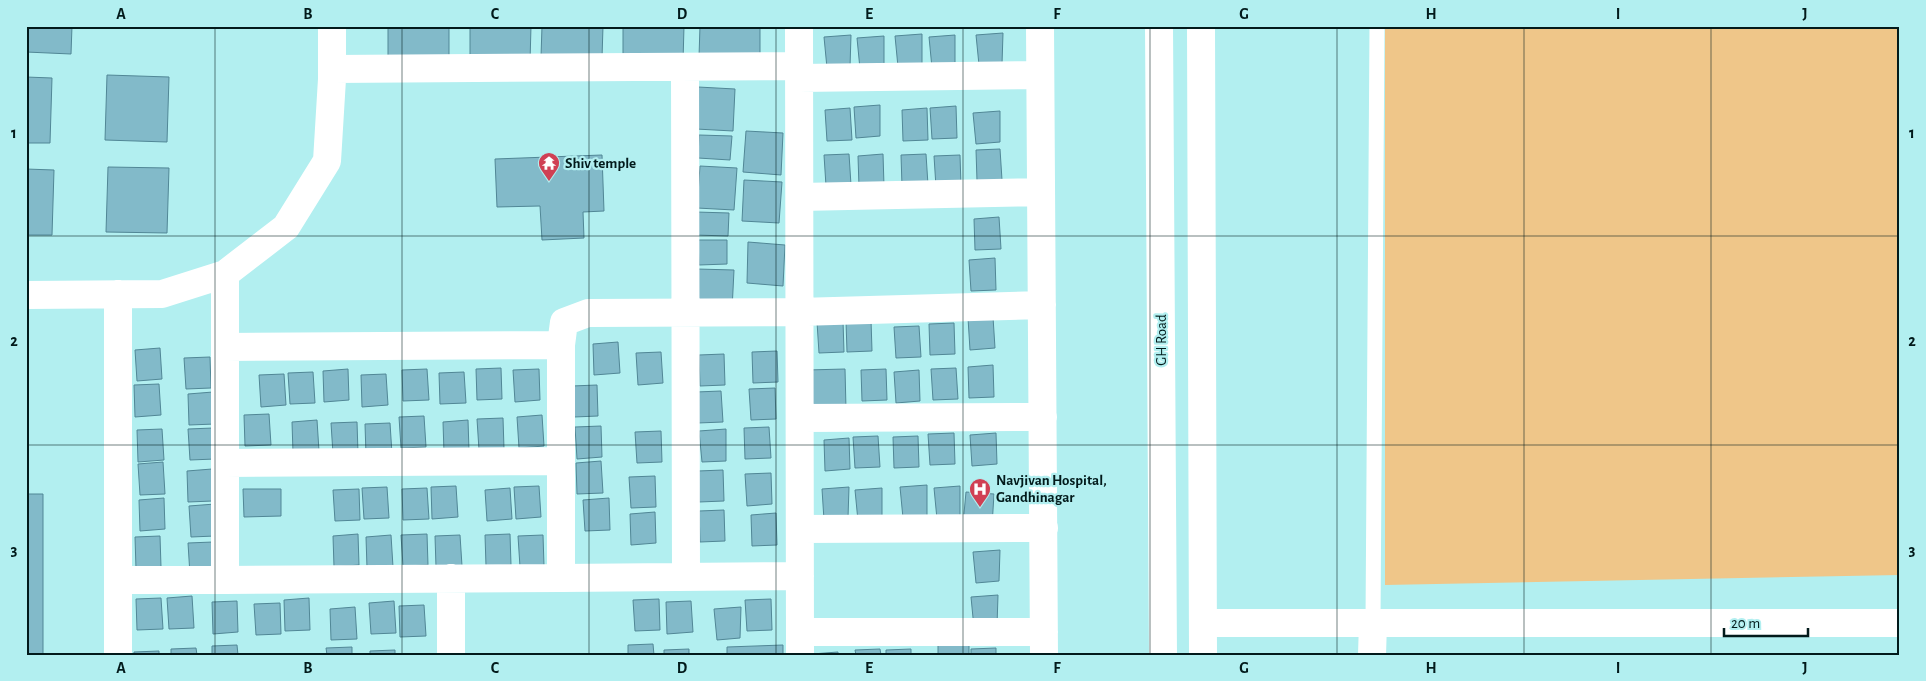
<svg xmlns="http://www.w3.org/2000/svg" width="1926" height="681" font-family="'Alegreya Sans',sans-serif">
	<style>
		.green { fill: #efc689 }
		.building { fill: #82bac9; stroke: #518796 }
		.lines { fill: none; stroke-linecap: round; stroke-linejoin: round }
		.service { stroke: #fff; stroke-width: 15 }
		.minor { stroke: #fff; stroke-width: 28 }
		.secondary { stroke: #fff; stroke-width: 28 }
		.grid { fill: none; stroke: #021a1b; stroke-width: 1; stroke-opacity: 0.55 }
		.labels { text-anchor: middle; stroke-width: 4.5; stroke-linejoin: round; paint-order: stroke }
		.poi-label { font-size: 15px; font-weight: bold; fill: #021a1b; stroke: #b2eff0; text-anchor: start }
		.street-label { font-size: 15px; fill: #021a1b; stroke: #b2eff0 }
		.neatline { fill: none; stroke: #021a1b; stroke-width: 2 }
		.grid-label { font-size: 16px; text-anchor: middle; font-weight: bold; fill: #021a1b }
	</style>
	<rect width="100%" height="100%" fill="#b2eff0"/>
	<path class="green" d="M 1385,26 L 1900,26 L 1900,575 L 1385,585 Z"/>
	<path class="building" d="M 26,26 L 72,26 L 71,54 L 26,52 Z
		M 388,26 L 449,26 L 449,62 L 388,60 Z
		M 470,26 L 531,26 L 530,62 L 470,61 Z
		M 542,26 L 603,26 L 602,58 L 541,57 Z
		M 623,26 L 684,26 L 683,62 L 623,61 Z
		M 700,26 L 760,26 L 760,58 L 699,57 Z
		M 1003,33 L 1002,64 L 979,65 L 976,35 Z
		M 922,34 L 922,65 L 898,67 L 895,36 Z
		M 851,35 L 850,67 L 827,68 L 824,37 Z
		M 955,35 L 955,67 L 932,68 L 929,37 Z
		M 884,36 L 884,68 L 860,69 L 857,38 Z
		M 107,75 L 169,77 L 167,142 L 105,140 Z
		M 26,77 L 52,78 L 50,143 L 26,143 Z
		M 698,87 L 735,89 L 733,131 L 696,129 Z
		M 880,105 L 880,136 L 856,138 L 854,107 Z
		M 956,106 L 957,138 L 932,139 L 930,108 Z
		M 850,108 L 852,140 L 827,141 L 825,110 Z
		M 927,108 L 928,140 L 903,141 L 902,110 Z
		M 1000,111 L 1000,142 L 976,144 L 973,113 Z
		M 746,131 L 783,133 L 781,175 L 743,172 Z
		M 699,135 L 732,136 L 730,160 L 698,158 Z
		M 1000,149 L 1002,180 L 977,181 L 976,150 Z
		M 849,154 L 851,185 L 826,186 L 824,155 Z
		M 883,154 L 884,186 L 859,187 L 858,156 Z
		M 926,154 L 928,185 L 902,186 L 901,155 Z
		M 602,155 L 604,211 L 583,212 L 584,238 L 542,240 L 540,206 L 497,207 L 495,159 Z
		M 960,155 L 961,186 L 936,187 L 934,156 Z
		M 700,166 L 737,168 L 734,210 L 697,208 Z
		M 108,167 L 169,168 L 167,233 L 106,232 Z
		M 26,169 L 54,170 L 52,235 L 26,235 Z
		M 744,180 L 782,182 L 779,223 L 742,221 Z
		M 696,212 L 729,213 L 728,236 L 695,235 Z
		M 999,217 L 1001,249 L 975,250 L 974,219 Z
		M 698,240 L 727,240 L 727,264 L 699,265 Z
		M 748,242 L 785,245 L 783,286 L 747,283 Z
		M 995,258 L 996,290 L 971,291 L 969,260 Z
		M 697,269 L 734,270 L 732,310 L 695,308 Z
		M 993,317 L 995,348 L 970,350 L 968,318 Z
		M 871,320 L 872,351 L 847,352 L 846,321 Z
		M 843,321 L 844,352 L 819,353 L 817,322 Z
		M 954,323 L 955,354 L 930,355 L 929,324 Z
		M 919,326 L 921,357 L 896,358 L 894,327 Z
		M 618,342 L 620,373 L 594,375 L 593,344 Z
		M 160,348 L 162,379 L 137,381 L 135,350 Z
		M 777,351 L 778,382 L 753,383 L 752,352 Z
		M 661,352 L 663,383 L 638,385 L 636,353 Z
		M 724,354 L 725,385 L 700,386 L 699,355 Z
		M 210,357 L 211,388 L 186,389 L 184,358 Z
		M 993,365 L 994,397 L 969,398 L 968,367 Z
		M 501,368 L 502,399 L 477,400 L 476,369 Z
		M 956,368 L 958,399 L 933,400 L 931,369 Z
		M 348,369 L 349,400 L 324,402 L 323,371 Z
		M 427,369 L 429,400 L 403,401 L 402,370 Z
		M 539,369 L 540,400 L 515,402 L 513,370 Z
		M 845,369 L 846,409 L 809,411 L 807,370 Z
		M 886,369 L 887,400 L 862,401 L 861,370 Z
		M 919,370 L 920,401 L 896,403 L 894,372 Z
		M 313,372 L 315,403 L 290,404 L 288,373 Z
		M 464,372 L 466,403 L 440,404 L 439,373 Z
		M 284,374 L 286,405 L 261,407 L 259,375 Z
		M 386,374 L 388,405 L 362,407 L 361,375 Z
		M 159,384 L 161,415 L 135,417 L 134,385 Z
		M 597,385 L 598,416 L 574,417 L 572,386 Z
		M 775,388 L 776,419 L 751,420 L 749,389 Z
		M 721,391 L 723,422 L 698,423 L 696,392 Z
		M 213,392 L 215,424 L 189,425 L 188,394 Z
		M 269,414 L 271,445 L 245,446 L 244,415 Z
		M 542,415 L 544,446 L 519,448 L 517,417 Z
		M 424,416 L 426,447 L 401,448 L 399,417 Z
		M 503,418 L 504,449 L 479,450 L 477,419 Z
		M 317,420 L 319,451 L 293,453 L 292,422 Z
		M 468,420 L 469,451 L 444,453 L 443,422 Z
		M 357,422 L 358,453 L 333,454 L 331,423 Z
		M 390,423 L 392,454 L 366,455 L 365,424 Z
		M 601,426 L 602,457 L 577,459 L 575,427 Z
		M 769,427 L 771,458 L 745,459 L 744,428 Z
		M 213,428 L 215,459 L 190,460 L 188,429 Z
		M 162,429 L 164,460 L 138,462 L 137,430 Z
		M 726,429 L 726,461 L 702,462 L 699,431 Z
		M 661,431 L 662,462 L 637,463 L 635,432 Z
		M 954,433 L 955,464 L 930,465 L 928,434 Z
		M 996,433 L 997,464 L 972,466 L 970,435 Z
		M 878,436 L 880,467 L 855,468 L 853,437 Z
		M 918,436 L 919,467 L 894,468 L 893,437 Z
		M 849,438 L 850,469 L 825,471 L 824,440 Z
		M 601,461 L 603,493 L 577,494 L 576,463 Z
		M 163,462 L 165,494 L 140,495 L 138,464 Z
		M 212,469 L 213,501 L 188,502 L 187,471 Z
		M 723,470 L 724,501 L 699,502 L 698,471 Z
		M 771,473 L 772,504 L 747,506 L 745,474 Z
		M 655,476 L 656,507 L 631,508 L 629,477 Z
		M 927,485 L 927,516 L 903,518 L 900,487 Z
		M 456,486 L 458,517 L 432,519 L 431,487 Z
		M 539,486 L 541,517 L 516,519 L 514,487 Z
		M 960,486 L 960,517 L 937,519 L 934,488 Z
		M 387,487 L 389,518 L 364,519 L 362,488 Z
		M 849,487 L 848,518 L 824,520 L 822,489 Z
		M 427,488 L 429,519 L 403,520 L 402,489 Z
		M 510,488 L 512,519 L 487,521 L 485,490 Z
		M 882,488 L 882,519 L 858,521 L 855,490 Z
		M 243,489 L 281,489 L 281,516 L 244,517 Z
		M 359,489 L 360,520 L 335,521 L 333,490 Z
		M 966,492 L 994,494 L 992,526 L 963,524 Z
		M 26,494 L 43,494 L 43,655 L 26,655 Z
		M 164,498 L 165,529 L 140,531 L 139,500 Z
		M 609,498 L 610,530 L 585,531 L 583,500 Z
		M 215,504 L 215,536 L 191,537 L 189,506 Z
		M 724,510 L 725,541 L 700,542 L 699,511 Z
		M 655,512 L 656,543 L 631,545 L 630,514 Z
		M 776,513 L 777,545 L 752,546 L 751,515 Z
		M 358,534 L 359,565 L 334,567 L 333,536 Z
		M 427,534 L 428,565 L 403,566 L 401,535 Z
		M 510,534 L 511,565 L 486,566 L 485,535 Z
		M 391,535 L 393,567 L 367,568 L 366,537 Z
		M 460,535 L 462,566 L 436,567 L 435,536 Z
		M 543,535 L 544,566 L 520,567 L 518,536 Z
		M 160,536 L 161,567 L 136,569 L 135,537 Z
		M 213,542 L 215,573 L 190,575 L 188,543 Z
		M 1000,550 L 999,581 L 976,583 L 973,552 Z
		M 998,595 L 997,626 L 974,628 L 971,597 Z
		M 192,596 L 194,628 L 169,629 L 167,598 Z
		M 161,598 L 163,629 L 137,630 L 136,599 Z
		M 309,598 L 310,630 L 285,631 L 284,600 Z
		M 659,599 L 660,630 L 635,631 L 633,600 Z
		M 771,599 L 772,630 L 747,631 L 745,600 Z
		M 237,601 L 238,632 L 213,634 L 212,602 Z
		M 394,601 L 396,633 L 371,634 L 369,603 Z
		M 691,601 L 693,632 L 667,634 L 666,602 Z
		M 280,603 L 281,634 L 256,635 L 254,604 Z
		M 424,605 L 426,636 L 400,637 L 399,606 Z
		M 355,607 L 357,639 L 331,640 L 330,609 Z
		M 741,607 L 740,638 L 717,640 L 714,609 Z
		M 969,643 L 969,655 L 938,655 L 938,644 Z
		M 653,644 L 654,655 L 628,655 L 628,645 Z
		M 237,645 L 238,655 L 212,655 L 212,646 Z
		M 783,645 L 783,655 L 727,655 L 727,647 Z
		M 352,647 L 352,655 L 327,655 L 326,648 Z
		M 196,648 L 197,655 L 171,655 L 171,649 Z
		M 996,648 L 996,655 L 971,655 L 971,649 Z
		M 689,649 L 689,655 L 664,655 L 664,650 Z
		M 880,649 L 881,655 L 856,655 L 855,650 Z
		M 911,649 L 911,655 L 886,655 L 886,650 Z
		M 395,650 L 395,655 L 370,655 L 370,651 Z
		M 159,651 L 159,655 L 134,655 L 134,652 Z
		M 838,652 L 838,655 L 813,655 L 812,654 Z"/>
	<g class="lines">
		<path class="service" d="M 1373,623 L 1377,26"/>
		<path class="minor" d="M 799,26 L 800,655
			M 1040,26 L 1044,655
			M 685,67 L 686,577
			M 333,69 L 799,66
			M 799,78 L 1040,75
			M 800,197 L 1041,192
			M 225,274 L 225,463 L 561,461
			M 118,294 L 118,655
			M 26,295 L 162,294 L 225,274 L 286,227 L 327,161 L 332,79 L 332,26
			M 225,347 L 561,345
			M 800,418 L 1043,417
			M 800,529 L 1044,528
			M 800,576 L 561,578 L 561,345 L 564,322 L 588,313 L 799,312 L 1042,305
			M 118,580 L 225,580 L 225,463
			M 225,580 L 561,578
			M 1203,623 L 1900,623
			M 800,632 L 1044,632
			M 451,655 L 451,578
			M 1372,655 L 1373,623"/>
		<path class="secondary" d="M 1159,26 L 1163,655
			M 1201,26 L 1203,655"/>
	</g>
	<path class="grid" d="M 215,26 L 215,655M 402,26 L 402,655M 589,26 L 589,655M 776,26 L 776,655M 963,26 L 963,655M 1150,26 L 1150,655M 1337,26 L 1337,655M 1524,26 L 1524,655M 1711,26 L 1711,655M 26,236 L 1900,236M 26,445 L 1900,445"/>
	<defs>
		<g id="temple-pin" transform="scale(1.125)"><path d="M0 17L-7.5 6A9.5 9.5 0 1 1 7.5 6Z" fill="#d04054" stroke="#b2eff0"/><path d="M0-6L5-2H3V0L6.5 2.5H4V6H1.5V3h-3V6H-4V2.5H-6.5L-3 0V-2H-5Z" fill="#fff"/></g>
		<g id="hospital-pin" transform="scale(1.125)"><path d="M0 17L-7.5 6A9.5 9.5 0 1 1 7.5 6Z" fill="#d04054" stroke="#b2eff0"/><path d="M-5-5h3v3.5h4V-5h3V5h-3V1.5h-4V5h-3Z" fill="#fff"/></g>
	</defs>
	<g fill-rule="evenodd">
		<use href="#temple-pin" x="549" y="163"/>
		<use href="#hospital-pin" x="980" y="489"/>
	</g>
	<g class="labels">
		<g class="poi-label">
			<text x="565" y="168">Shiv temple</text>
			<text x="996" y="485">Navjivan Hospital,<tspan x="996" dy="17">Gandhinagar</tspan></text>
		</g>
		<g class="street-label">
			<text transform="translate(1161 340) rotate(-90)" y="5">GH Road</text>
		</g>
	</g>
	<rect width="1926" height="681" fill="none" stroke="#b2eff0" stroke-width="55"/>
	<path d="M1724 628v8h84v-8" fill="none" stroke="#021a1b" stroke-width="2.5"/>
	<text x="1731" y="628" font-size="15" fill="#021a1b" stroke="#b2eff0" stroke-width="4" paint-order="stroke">20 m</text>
	<rect x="28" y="28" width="1870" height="626" class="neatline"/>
	<g class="grid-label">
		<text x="121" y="19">A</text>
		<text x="308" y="19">B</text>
		<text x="495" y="19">C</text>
		<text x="682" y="19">D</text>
		<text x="869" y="19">E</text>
		<text x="1057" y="19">F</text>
		<text x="1244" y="19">G</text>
		<text x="1431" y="19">H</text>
		<text x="1618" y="19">I</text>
		<text x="1805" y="19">J</text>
		<text x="14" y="138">1</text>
		<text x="1912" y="138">1</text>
		<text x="14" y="346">2</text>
		<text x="1912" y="346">2</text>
		<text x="14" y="555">3</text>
		<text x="1912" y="555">3</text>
		<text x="121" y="673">A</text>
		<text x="308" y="673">B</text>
		<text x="495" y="673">C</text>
		<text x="682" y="673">D</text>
		<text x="869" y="673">E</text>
		<text x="1057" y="673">F</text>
		<text x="1244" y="673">G</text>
		<text x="1431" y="673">H</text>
		<text x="1618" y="673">I</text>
		<text x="1805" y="673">J</text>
	</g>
</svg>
